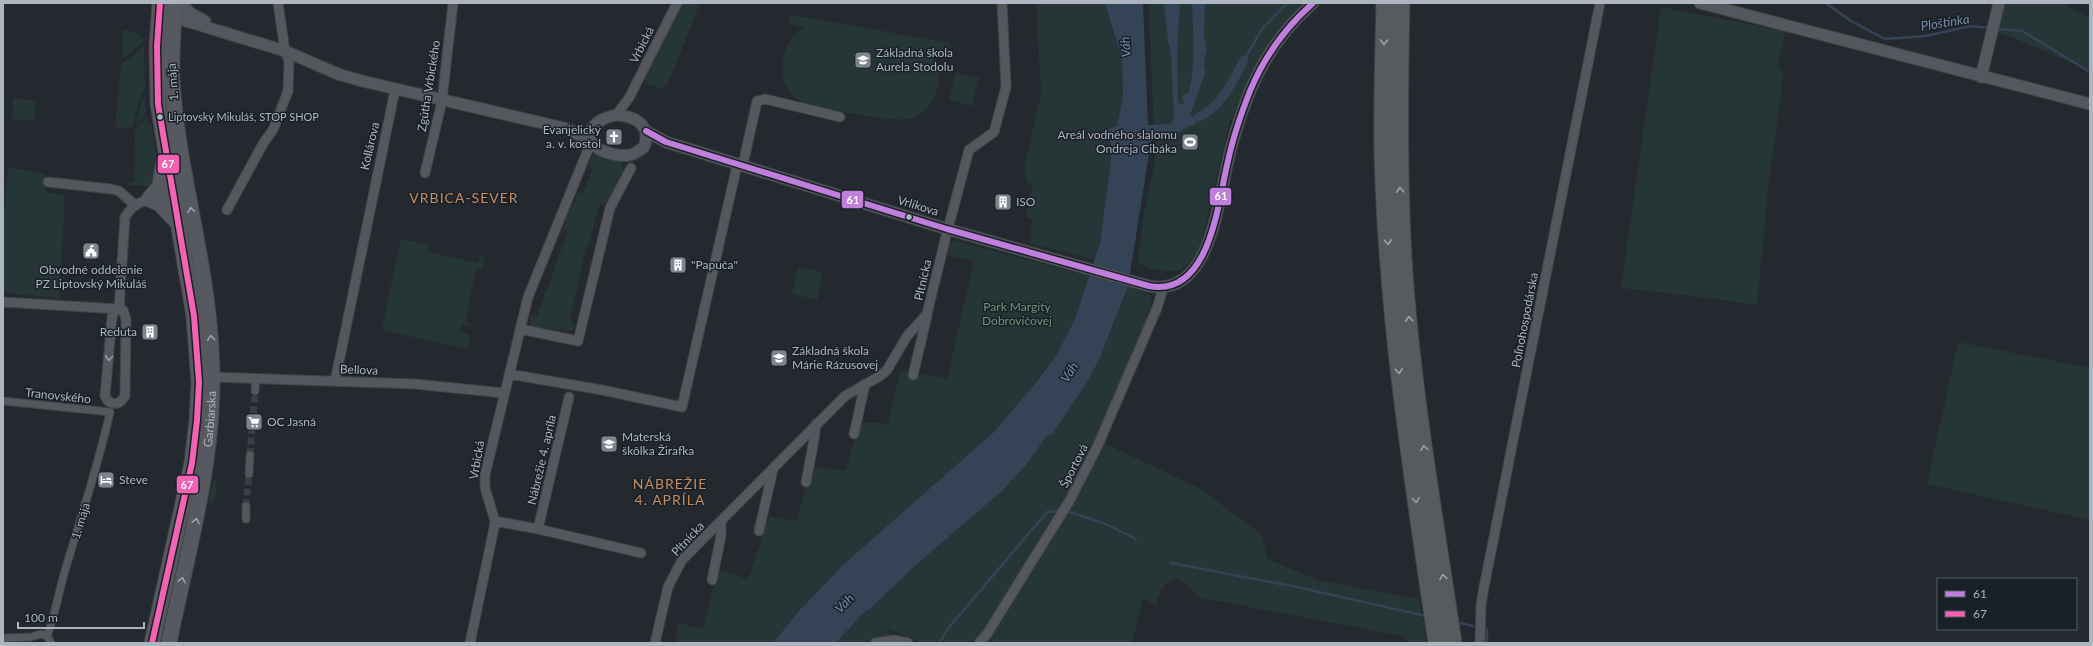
<svg xmlns="http://www.w3.org/2000/svg" width="2093" height="646" font-family="Lato,sans-serif">
	<style>
		.green { fill: #263637 }
		.water { fill: #354357 }
		.lines { fill: none; stroke-linecap: round; stroke-linejoin: round }
		.stream { stroke: #354357; stroke-width: 2.5 }
		.canal { stroke: #354357; stroke-width: 9 }
		.pedestrian-tunnel { stroke: #393e45; stroke-width: 7; stroke-dasharray: 7 3.5; stroke-linecap: butt }
		.pedestrian-casing { stroke: #404348; stroke-width: 9 }
		.minor-casing { stroke: #404348; stroke-width: 11 }
		.tertiary-casing { stroke: #404348; stroke-width: 13 }
		.primary-casing { stroke: #41454c; stroke-width: 17 }
		.motorway-casing { stroke: #41454b; stroke-width: 19 }
		.pedestrian { stroke: #54575d; stroke-width: 7 }
		.minor { stroke: #54575d; stroke-width: 9 }
		.tertiary { stroke: #54575d; stroke-width: 11 }
		.primary { stroke: #56595f; stroke-width: 15 }
		.motorway { stroke: #585b5e; stroke-width: 17 }
		.bus-1-casing { stroke: #192028; stroke-width: 9 }
		.bus-2-casing { stroke: #192028; stroke-width: 9 }
		.bus-1 { stroke: #c07fdc; stroke-width: 6 }
		.bus-2 { stroke: #f860b3; stroke-width: 6 }
		.oneway { stroke: #9ca3ad }
		.oneway2 { stroke: #979ea8 }
		.bus-dot { fill: #adb5c1; stroke: #192028; stroke-width: 1.5 }
		.labels { text-anchor: middle; stroke-width: 3; stroke-linejoin: round; paint-order: stroke }
		.bus-label { font-size: 11px; fill: #adb5c1; stroke: #192028; text-anchor: start }
		.street-label { font-size: 12px; fill: #adb5c1; stroke: #192028 }
		.poi-label { font-size: 12px; fill: #adb5c1; stroke: #192028; text-anchor: start }
		.park-label { font-size: 12px; fill: #709577; stroke: #192028 }
		.water-label { font-size: 13px; font-style: italic; fill: #788da8; stroke: #192028 }
		.quarter-label { font-size: 14px; letter-spacing: 1px; fill: #c88c61; stroke: #192028 }
		.line-badge { stroke: #192028; stroke-width: 1.5 }
		.badge-label { font-size: 11px; text-anchor: middle; font-weight: bold; fill: #fff }
	</style>
	<rect width="100%" height="100%" fill="#24292f"/>
	<path class="green" d="M 681,3 L 700,3 L 667,86 L 664,86 L 663,89 L 646,84 L 644,77 Z
		M 1036,3 L 1105,3 L 1122,60 L 1123,95 L 1117,126 L 1108,129 L 1112,151 L 1100,243 L 1095,260 L 1030,243 L 1032,219 L 1026,217 L 1033,185 L 1026,182 L 1024,169 L 1041,93 Z
		M 1149,3 L 1305,3 L 1283,26 L 1262,54 L 1229,124 L 1200,249 L 1191,260 L 1180,271 L 1154,270 L 1138,263 L 1143,218 L 1155,160 Z
		M 2005,3 L 2063,3 L 2090,19 L 2090,70 L 1998,32 Z
		M 1661,7 L 1785,31 L 1778,64 L 1783,77 L 1768,190 L 1757,305 L 1710,298 L 1621,288 Z
		M 791,15 L 951,43 L 950,52 L 928,49 C 937,60 941,74 937,89 C 934,101 925,114 913,118 C 894,124 832,109 810,105 C 773,96 776,44 804,27 L 789,24 Z
		M 123,29 L 138,34 L 144,41 L 122,59 Z
		M 144,46 L 145,88 L 139,100 L 133,126 L 131,128 L 115,127 L 121,65 Z
		M 956,73 L 979,78 L 972,106 L 949,100 Z
		M 145,95 L 146,112 L 137,125 L 141,104 Z
		M 13,98 L 36,101 L 34,121 L 12,119 Z
		M 147,116 L 148,123 L 151,123 L 157,160 L 155,181 L 149,186 L 128,185 L 128,182 L 134,182 L 135,131 Z
		M 594,153 L 620,159 L 623,170 L 614,188 L 609,205 L 600,203 L 588,247 L 586,247 L 570,319 L 575,326 L 574,329 L 570,331 L 534,327 L 530,323 L 530,315 L 537,316 L 568,231 L 563,229 L 565,221 L 564,219 L 568,209 L 571,210 L 578,192 L 583,194 L 592,170 L 589,164 Z
		M 8,167 L 45,174 L 45,192 L 65,195 L 59,298 L 3,293 L 3,222 Z
		M 401,239 L 429,245 L 428,252 L 478,263 L 480,256 L 484,257 L 483,269 L 476,270 L 465,322 L 470,323 L 470,325 L 462,324 L 460,332 L 470,335 L 467,349 L 386,331 L 382,328 Z
		M 955,241 L 1089,276 L 1075,319 L 1057,354 L 1025,396 L 994,432 L 961,463 L 843,565 L 797,613 L 773,643 L 675,643 L 679,623 L 703,629 L 718,570 L 748,579 L 769,516 L 797,521 L 804,492 L 816,467 L 846,471 L 853,445 L 864,422 L 888,424 L 899,375 L 904,371 L 947,379 L 974,261 L 945,255 L 950,243 Z
		M 798,267 L 823,272 L 817,300 L 792,294 Z
		M 1128,286 L 1145,291 L 1150,296 L 1151,306 C 1135,351 1117,397 1096,441 C 1065,506 1024,567 987,629 L 977,639 L 966,643 L 921,643 L 887,628 L 894,642 L 836,643 L 863,613 L 870,609 L 917,564 L 1002,491 L 1026,465 L 1046,437 L 1053,432 L 1084,387 L 1099,360 Z
		M 1958,342 L 2090,368 L 2090,520 L 1927,484 Z
		M 1104,443 L 1199,488 L 1261,534 L 1268,559 L 1317,580 L 1419,599 L 1427,643 L 1410,643 L 1403,636 L 1201,598 L 1179,579 C 1163,582 1160,590 1156,605 L 1143,598 L 1132,643 L 986,643 L 1081,487 Z
		M 213,481 L 217,481 L 214,503 L 208,502 Z"/>
	<path class="water" d="M 1105,3 L 1143,3 L 1148,125 L 1171,124 L 1174,118 L 1171,54 L 1168,41 L 1164,3 L 1180,3 L 1177,54 L 1178,102 L 1181,105 L 1185,102 L 1182,100 L 1183,94 L 1187,95 C 1196,80 1193,23 1192,4 L 1205,3 L 1204,36 L 1207,52 L 1205,55 L 1204,69 L 1206,71 L 1190,115 L 1194,117 L 1210,106 L 1210,114 L 1204,119 L 1197,120 L 1194,126 L 1191,125 L 1172,136 L 1157,138 L 1146,145 L 1149,154 L 1128,286 L 1099,360 L 1084,387 L 1053,433 L 1046,437 L 1026,465 L 1002,491 L 917,564 L 870,609 L 863,613 L 836,643 L 773,643 L 797,613 L 843,565 L 994,432 L 1038,380 L 1057,354 L 1075,319 L 1100,243 L 1112,151 L 1108,129 L 1117,126 L 1123,95 L 1122,60 Z"/>
	<g class="lines">
		<path class="stream" d="M 1826,3 L 1851,21 L 1885,39 L 1926,36 L 1971,26 L 1989,28
			M 1996,29 L 2022,31 L 2090,72
			M 1244,60 L 1262,29 L 1287,3
			M 1067,511 L 1106,524 L 1136,539
			M 1171,563 L 1297,587 L 1426,616
			M 1456,622 L 1473,626
			M 1485,628 L 1487,630 L 1487,643
			M 940,643 L 946,631 L 1047,512 L 1060,511"/>
		<path class="canal" d="M 1199,117 C 1222,106 1233,81 1244,60"/>
		<path class="pedestrian-tunnel" d="M 250,455 L 255,391
			M 246,506 L 249,474"/>
		<g class="pedestrian-casing">
			<path id="pedestrian" d="M 255,391 L 256,378
				M 3,401 L 110,412 C 98,467 80,520 64,574 C 58,595 55,616 47,636
				M 249,474 L 250,455
				M 246,519 L 246,506
				M 3,638 L 31,637 L 41,634 L 47,636 L 51,643"/>
		</g>
		<g class="minor-casing">
			<path id="minor" d="M 616,115 L 629,98 L 677,3
				M 425,173 L 442,101 L 453,3
				M 48,182 L 111,189 L 119,191 L 135,205
				M 227,210 L 264,142 L 273,130 L 288,91 L 289,61 L 285,51 L 278,3
				M 3,302 L 119,309 L 123,310 L 126,319 L 125,396 C 121,403 115,406 108,401 L 105,396 L 112,317 L 114,311 L 119,309
				M 119,309 L 125,217 C 135,198 159,197 178,194
				M 520,329 L 578,341 L 610,208 L 631,168
				M 509,374 L 602,390 L 682,407 L 736,170 L 744,160 L 757,101 L 765,99 L 840,117
				M 913,375 L 927,316
				M 213,377 L 415,384 L 504,393
				M 335,381 L 395,90
				M 854,434 L 865,384
				M 806,482 L 814,440 L 816,424
				M 495,521 L 538,529 L 641,553
				M 538,529 L 569,397
				M 759,531 L 773,469
				M 712,580 L 721,536 L 721,521
				M 470,643 L 494,528 L 495,521 L 485,488 L 485,475 L 528,297 L 591,142
				M 655,643 L 668,587 L 682,560 L 845,396 L 880,376 L 887,370 L 907,336 L 927,314 L 946,236 L 969,150 L 994,132 L 1006,87 L 1002,3
				M 875,643 L 894,640 L 908,643
				M 979,643 L 987,634 L 1070,500 L 1098,445 L 1157,308 L 1164,286
				M 1480,643 L 1481,605 L 1484,587 L 1600,3"/>
		</g>
		<g class="tertiary-casing">
			<path id="tertiary" d="M 181,3 L 190,13 L 205,21
				M 1700,3 L 2090,104
				M 167,18 L 183,20 L 285,51 L 338,74 L 362,81 L 568,129 L 591,142
				M 1981,77 L 1999,3
				M 616,115 C 636,116 652,126 644,147 C 640,150 635,154 630,155 C 617,157 590,151 589,135 C 593,122 603,118 616,115 Z
				M 646,131 L 666,142 L 947,229 L 1149,286 C 1211,298 1218,200 1228,161 C 1233,137 1241,114 1250,91 C 1264,57 1286,27 1313,3"/>
		</g>
		<g class="primary-casing">
			<g id="primary">
				<path d="M 163,166 L 160,186 L 149,199 L 160,204 L 177,222"/>
				<path d="M 152,643 L 192,463 L 197,420 L 199,382 L 194,316 L 158,104 L 157,46 L 160,3"/>
				<path id="s1" d="M 169,643 C 189,543 218,451 211,348 C 206,258 178,171 172,81 C 171,55 173,29 175,3"/>
			</g>
		</g>
		<g class="motorway-casing">
			<path id="motorway" d="M 1385,3 C 1384,53 1382,102 1383,152 C 1387,317 1413,480 1437,643
				M 1401,3 C 1399,88 1398,173 1403,258 C 1411,387 1434,515 1453,643"/>
		</g>
		<use href="#pedestrian" class="pedestrian"/>
		<use href="#minor" class="minor"/>
		<use href="#tertiary" class="tertiary"/>
		<use href="#primary" class="primary"/>
		<use href="#motorway" class="motorway"/>
		<g class="bus-1-casing">
			<path id="bus-1" d="M 646,131 L 666,142 L 947,229 L 1149,286 C 1211,298 1218,200 1228,161 C 1233,137 1241,114 1250,91 C 1264,57 1286,27 1313,3"/>
		</g>
		<g class="bus-2-casing">
			<path id="bus-2" d="M 152,643 L 192,463 L 197,420 L 199,382 L 194,316 L 158,104 L 157,46 L 160,3"/>
		</g>
		<use href="#bus-1" class="bus-1"/>
		<use href="#bus-2" class="bus-2"/>
	</g>
	<defs><path id="oneway-chevron" d="M-2-3.5L2.5 0L-2 3.5" fill="none" stroke-width="1.6" stroke-linecap="round" stroke-linejoin="round"/></defs>
	<g class="oneway">
		<use href="#oneway-chevron" transform="translate(1384 42) rotate(92)"/>
		<use href="#oneway-chevron" transform="translate(1400 190) rotate(-93)"/>
		<use href="#oneway-chevron" transform="translate(191 210) rotate(-100)"/>
		<use href="#oneway-chevron" transform="translate(1388 242) rotate(87)"/>
		<use href="#oneway-chevron" transform="translate(1409 319) rotate(-96)"/>
		<use href="#oneway-chevron" transform="translate(211 338) rotate(-95)"/>
		<use href="#oneway-chevron" transform="translate(1399 371) rotate(84)"/>
		<use href="#oneway-chevron" transform="translate(1424 448) rotate(-98)"/>
		<use href="#oneway-chevron" transform="translate(1416 500) rotate(82)"/>
		<use href="#oneway-chevron" transform="translate(196 521) rotate(-77)"/>
		<use href="#oneway-chevron" transform="translate(1443 577) rotate(-99)"/>
		<use href="#oneway-chevron" transform="translate(182 580) rotate(-77)"/>
	</g>
	<use class="oneway2" href="#oneway-chevron" transform="translate(109 358) rotate(95)"/>
	<defs>
		<g id="school-square" transform="scale(0.9)"><rect x="-9" y="-9" width="18" height="18" rx="4" fill="#7d848e" stroke="#192028"/><path d="M0-5L7-2L0 1L-7-2ZM-4 1L0 2.5L4 1V4Q0 6-4 4Z" fill="#fff"/></g>
		<g id="church-square" transform="scale(0.9)"><rect x="-9" y="-9" width="18" height="18" rx="4" fill="#7d848e" stroke="#192028"/><path d="M-1.2-6h2.4v3.5h3.3v2.4h-3.3V6h-2.4V-.1h-3.3v-2.4h3.3Z" fill="#fff"/></g>
		<g id="stadium-square" transform="scale(0.9)"><rect x="-9" y="-9" width="18" height="18" rx="4" fill="#7d848e" stroke="#192028"/><path d="M0-5a6.5 5 0 1 0 0 10a6.5 5 0 1 0 0-10ZM-3.5-1.8h7v3.6h-7Z" fill="#fff"/></g>
		<g id="building-square" transform="scale(0.9)"><rect x="-9" y="-9" width="18" height="18" rx="4" fill="#7d848e" stroke="#192028"/><path d="M-4-6H4V6H1V3H-1V6H-4ZM-2.5-4.3h1.7v1.8h-1.7ZM.8-4.3h1.7v1.8H.8ZM-2.5-1h1.7V.8h-1.7ZM.8-1h1.7V.8H.8Z" fill="#fff"/></g>
		<g id="civic-square" transform="scale(0.9)"><rect x="-9" y="-9" width="18" height="18" rx="4" fill="#7d848e" stroke="#192028"/><path d="M-.6-6.5H3V-4.5H.6V-3L4-1V1h2V6H-6V1h2V-1L-.6-3ZM-1.2 2.5V6h2.4V2.5Z" fill="#fff"/></g>
		<g id="supermarket-square" transform="scale(0.9)"><rect x="-9" y="-9" width="18" height="18" rx="4" fill="#7d848e" stroke="#192028"/><path d="M-6-5.5h2.5l.6 2H6L4.5 2H-2.5L-4.4-4H-6ZM-1.5 3.2a1.3 1.3 0 1 0 .1 0ZM3 3.2a1.3 1.3 0 1 0 .1 0Z" fill="#fff"/></g>
		<g id="hotel-square" transform="scale(0.9)"><rect x="-9" y="-9" width="18" height="18" rx="4" fill="#7d848e" stroke="#192028"/><path d="M-6-4.5h1.5V1H6V5H4.5V3h-9V5H-6ZM-4 0a1.8 1.8 0 1 1 3.6 0ZM.5 0V-2.5h3Q6-2.5 6 0Z" fill="#fff"/></g>
	</defs>
	<g fill-rule="evenodd">
		<use href="#school-square" x="863" y="60"/>
		<use href="#church-square" x="614" y="137"/>
		<use href="#stadium-square" x="1190" y="142"/>
		<use href="#building-square" x="1003" y="202"/>
		<use href="#civic-square" x="91" y="251"/>
		<use href="#building-square" x="678" y="265"/>
		<use href="#building-square" x="150" y="332"/>
		<use href="#school-square" x="779" y="358"/>
		<use href="#supermarket-square" x="254" y="422"/>
		<use href="#school-square" x="609" y="444"/>
		<use href="#hotel-square" x="106" y="480"/>
	</g>
	<g class="bus-dot">
		<circle cx="160" cy="117" r="3.5"/>
		<circle cx="909" cy="217" r="3.5"/>
	</g>
	<g class="labels">
		<g class="bus-label">
			<text x="168" y="121">Liptovský Mikuláš, STOP SHOP</text>
		</g>
		<g class="street-label">
			<text transform="translate(642 45) rotate(-63)" y="4">Vrbická</text>
			<text transform="translate(173 82) rotate(-94)" y="4">1. mája</text>
			<text transform="translate(429 86) rotate(-81)" y="4">Zgútha Vrbického</text>
			<text transform="translate(370 146) rotate(-77)" y="4">Kollárova</text>
			<text transform="translate(918 206) rotate(17)" y="4">Vrlíkova</text>
			<text transform="translate(923 280) rotate(-77)" y="4">Pltnícka</text>
			<text transform="translate(1525 320) rotate(-79)" y="4">Poľnohospodárska</text>
			<text transform="translate(359 370) rotate(2)" y="4">Bellova</text>
			<text transform="translate(58 396) rotate(6)" y="4">Tranovského</text>
			<text dy="4" stroke="none"><textPath href="#s1" startOffset="228">Garbiarska</textPath></text>
			<text transform="translate(477 460) rotate(-80)" y="4">Vrbická</text>
			<text transform="translate(542 460) rotate(-77)" y="4">Nábrežie 4. apríla</text>
			<text transform="translate(1074 466) rotate(-63)" y="4">Športová</text>
			<text transform="translate(81 521) rotate(-73)" y="4">1. mája</text>
			<text transform="translate(688 539) rotate(-47)" y="4">Pltnícka</text>
		</g>
		<g class="poi-label">
			<text x="876" y="57">Základná škola<tspan x="876" dy="14">Aurela Stodolu</tspan></text>
			<text x="601" y="134" text-anchor="end">Evanjelický<tspan x="601" dy="14">a. v. kostol</tspan></text>
			<text x="1177" y="139" text-anchor="end">Areál vodného slalomu<tspan x="1177" dy="14">Ondreja Cibáka</tspan></text>
			<text x="1016" y="206">ISO</text>
			<text x="691" y="269">"Papuča"</text>
			<text x="91" y="274" text-anchor="middle">Obvodné oddelenie<tspan x="91" dy="14">PZ Liptovský Mikuláš</tspan></text>
			<text x="137" y="336" text-anchor="end">Reduta</text>
			<text x="792" y="355">Základná škola<tspan x="792" dy="14">Márie Rázusovej</tspan></text>
			<text x="267" y="426">OC Jasná</text>
			<text x="622" y="441">Materská<tspan x="622" dy="14">škôlka Žirafka</tspan></text>
			<text x="119" y="484">Steve</text>
		</g>
		<g class="park-label">
			<text x="1017" y="311">Park Margity<tspan x="1017" dy="14">Dobrovičovej</tspan></text>
		</g>
		<g class="water-label">
			<text transform="translate(1945 22) rotate(-9)" y="5">Ploštínka</text>
			<text transform="translate(1125 47) rotate(-94)" y="5">Váh</text>
			<text transform="translate(1069 372) rotate(-57)" y="5">Váh</text>
			<text transform="translate(844 603) rotate(-45)" y="5">Váh</text>
		</g>
		<g class="quarter-label">
			<text x="464" y="203">VRBICA-SEVER</text>
			<text x="670" y="489">NÁBREŽIE<tspan x="670" dy="16">4. APRÍLA</tspan></text>
		</g>
	</g>
	<g class="line-badge">
		<rect x="157" y="154" width="23" height="20" rx="4" fill="#f860b3"/>
		<rect x="1209" y="187" width="23" height="19" rx="4" fill="#c07fdc"/>
		<rect x="841" y="190" width="23" height="19" rx="4" fill="#c07fdc"/>
		<rect x="176" y="475" width="23" height="19" rx="4" fill="#f860b3"/>
	</g>
	<g class="badge-label">
		<text x="168" y="168">67</text>
		<text x="1221" y="200">61</text>
		<text x="853" y="204">61</text>
		<text x="187" y="489">67</text>
	</g>
	<rect width="2093" height="646" fill="none" stroke="#adb5c1" stroke-width="8"/>
	<rect x="1937" y="578" width="140" height="52" fill="#192028" stroke="#545c65"/>
	<rect x="1945" y="591" width="20" height="6" fill="#c07fdc" stroke="#545c65"/>
	<text x="1973" y="598" font-size="12" fill="#adb5c1">61</text>
	<rect x="1945" y="611" width="20" height="6" fill="#f860b3" stroke="#545c65"/>
	<text x="1973" y="618" font-size="12" fill="#adb5c1">67</text>
	<path d="M18 622v6h126v-6" fill="none" stroke="#adb5c1" stroke-width="2"/>
	<text x="24" y="622" font-size="12" fill="#adb5c1" stroke="#192028" stroke-width="3" paint-order="stroke">100 m</text>
</svg>
